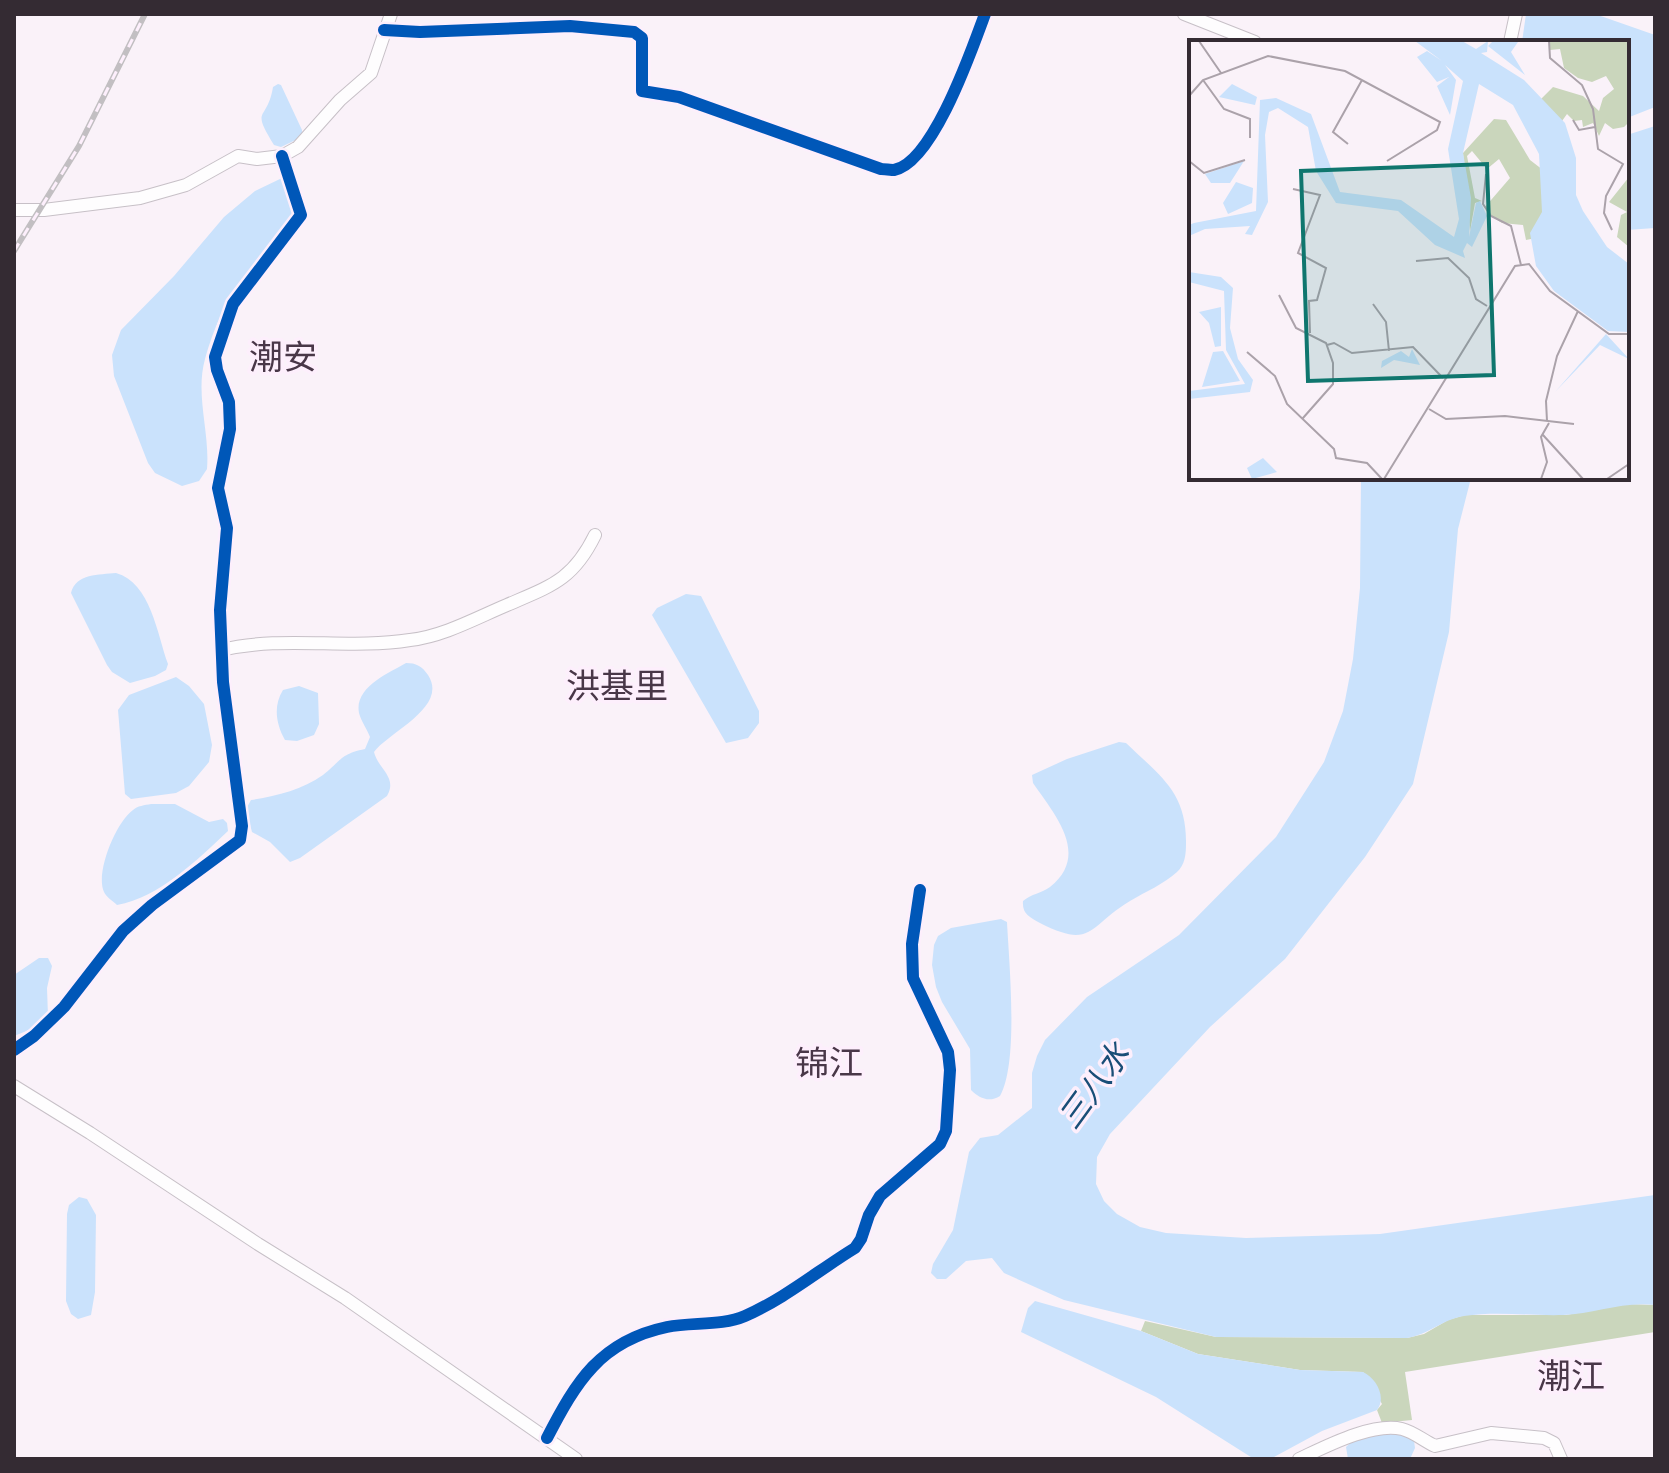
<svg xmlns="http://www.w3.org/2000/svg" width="1669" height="1473" font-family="Jost,'Noto Sans SC',sans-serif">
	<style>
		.forest { fill: #cad6bc }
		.water { fill: #cae2fc }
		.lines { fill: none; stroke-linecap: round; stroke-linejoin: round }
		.minor-casing { stroke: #c7c0c7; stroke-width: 14 }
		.minor { stroke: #fefdfe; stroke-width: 12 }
		.rail-casing { stroke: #c2bfc2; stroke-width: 6 }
		.rail { stroke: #fdeffc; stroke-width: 3; stroke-dasharray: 9; stroke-linecap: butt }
		.cycleway-casing { stroke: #fdeffc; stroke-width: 17 }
		.cycleway { stroke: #0057b8; stroke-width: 12 }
		.labels { text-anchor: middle; stroke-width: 7; stroke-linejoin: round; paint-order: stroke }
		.water-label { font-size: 32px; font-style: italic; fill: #194e77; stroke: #fdeffc }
		.quarter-label { font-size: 34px; fill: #493748; stroke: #fdeffc }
		.inset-road { fill: none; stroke: #aba2aa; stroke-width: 2 }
		.view { fill: #0f766e; fill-opacity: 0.15; stroke: #0f766e; stroke-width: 4 }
		.inset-edge { fill: none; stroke: #342b33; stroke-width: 4 }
	</style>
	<rect width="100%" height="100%" fill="#faf2f9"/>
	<path class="forest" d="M 1628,1304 L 1655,1305 L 1655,1332 L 1405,1372 L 1412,1420 L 1382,1423 L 1377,1410 L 1382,1404 L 1363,1372 L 1300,1370 L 1198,1354 L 1141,1331 L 1145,1321 L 1216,1337 L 1407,1338 L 1424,1334 L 1448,1320 L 1465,1315 L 1566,1315 Z"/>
	<path class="water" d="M 1526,14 L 1595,14 L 1655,35 L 1655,107 L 1627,118 L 1627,42 L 1522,42 Z
		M 278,84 L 281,85 L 302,130 L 302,137 L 281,147 L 274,145 C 250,106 267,123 273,87 Z
		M 1655,126 L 1655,228 L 1627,230 L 1627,135 Z
		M 282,178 C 287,190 297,206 292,219 C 285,237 258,261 245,276 C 226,299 213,330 205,359 C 195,395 210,432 207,469 L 199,481 L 182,486 L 155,473 L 148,463 L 114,376 L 112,355 L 121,330 L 174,276 L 224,217 L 255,191 Z
		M 1361,478 L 1471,478 L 1458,529 L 1449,632 L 1413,784 L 1365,857 L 1285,959 L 1210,1027 L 1110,1134 L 1097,1157 L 1096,1184 L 1104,1201 L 1117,1214 L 1140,1227 L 1166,1233 L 1246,1238 L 1380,1234 L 1655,1195 L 1655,1305 C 1623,1301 1594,1314 1563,1315 C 1531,1316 1496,1311 1464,1316 C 1443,1319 1428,1335 1407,1338 L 1216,1337 L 1064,1300 L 1004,1273 L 992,1258 L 966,1261 L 946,1279 L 937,1279 L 931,1273 L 933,1264 L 953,1230 L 969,1152 L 980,1138 L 998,1135 L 1032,1108 L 1032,1073 L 1037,1056 L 1045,1040 L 1087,997 L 1179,935 L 1276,837 L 1324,762 L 1343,711 L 1353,659 L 1360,588 Z
		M 116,573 C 151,583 157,634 168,664 L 166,670 L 155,676 L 130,683 L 112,672 L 107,665 L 71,593 C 76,573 99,575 116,573 Z
		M 686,594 L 701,596 L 759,711 L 759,723 L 748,738 L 726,743 L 652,615 L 657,608 Z
		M 406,663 C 416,663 422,666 428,675 C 449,707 389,732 374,752 C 378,769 398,777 387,796 L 300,858 L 290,862 L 270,842 L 252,832 L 246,809 L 251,800 C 276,796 302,790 323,775 C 341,761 340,754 365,749 L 370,737 C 367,729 361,721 359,713 C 354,687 389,673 406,663 Z
		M 176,677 L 189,686 L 204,704 L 212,745 L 209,762 L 189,786 L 176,793 L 131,799 L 125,794 L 118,710 L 129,695 Z
		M 299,686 L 318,693 L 319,724 L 314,735 L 297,741 L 285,740 C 276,724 273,706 283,690 Z
		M 1119,742 L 1126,743 C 1160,776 1187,792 1186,844 C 1186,854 1185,865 1177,872 C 1164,884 1145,892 1130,901 C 1088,926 1093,950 1040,923 C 1029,917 1022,914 1023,901 C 1031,894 1042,893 1050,887 C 1091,854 1054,814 1033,783 L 1032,775 L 1067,759 Z
		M 151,804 L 175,804 L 209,822 L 223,819 L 227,823 L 228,831 C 197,860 160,897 117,905 C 113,901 106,897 104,892 C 95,873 116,822 133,810 C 137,806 145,805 151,804 Z
		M 1001,919 L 1007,922 C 1009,962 1019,1063 1000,1096 C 989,1103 979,1098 971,1090 L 970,1049 L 942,1002 L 936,987 L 932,965 L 934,945 L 938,936 L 951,928 Z
		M 39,958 L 48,958 L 52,966 L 47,988 L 48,1016 L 29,1030 L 14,1036 L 14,975 Z
		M 79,1197 L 87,1199 L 96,1215 L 95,1292 L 91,1315 L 78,1319 L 71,1314 L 66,1301 L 67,1214 L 69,1205 Z
		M 1035,1301 L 1141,1331 L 1198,1354 L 1300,1370 L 1363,1372 C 1376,1378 1387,1397 1377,1410 L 1322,1431 L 1274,1457 L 1254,1459 L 1156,1397 L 1021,1332 L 1028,1308 Z
		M 1391,1432 L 1397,1433 L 1414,1441 L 1415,1448 L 1410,1459 L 1348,1459 L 1346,1447 L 1352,1441 Z"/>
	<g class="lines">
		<g class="minor-casing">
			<path id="minor" d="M 1184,14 L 1255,42
				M 384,30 L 420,32 L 570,26 L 634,32 L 642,38 L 642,91 L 679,97 L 881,169 C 883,169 892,170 894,170 C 933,163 972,49 985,14
				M 1510,42 L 1516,14
				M 14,210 L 44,210 L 140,198 L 186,185 L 238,156 L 257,159 L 282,156 L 298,147 L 340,100 L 371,73 L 391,14
				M 221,650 C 284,635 347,650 410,640 C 444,636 476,618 507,605 C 551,586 573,580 595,535
				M 14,1050 L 34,1036 L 64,1007 L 123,931 L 152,905 L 240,840 L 242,826 L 223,682 L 220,610 L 227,528 L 218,488 L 230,429 L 229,402 L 217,370 L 215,357 L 233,304 L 301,215 L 282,156
				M 14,1086 L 90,1133 L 258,1244 L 345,1298 L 576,1459
				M 547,1438 C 576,1382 600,1341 667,1327 C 692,1322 722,1326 745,1316 C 784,1299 819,1270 855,1248 L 861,1239 L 869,1215 L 880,1196 L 940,1144 L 946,1131 L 950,1070 L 948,1052 L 913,978 L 912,944 L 920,890
				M 1299,1459 C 1325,1447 1372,1422 1402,1429 C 1414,1432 1424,1441 1435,1446 L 1491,1433 L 1544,1438 L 1554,1443 L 1561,1459"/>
		</g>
		<use href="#minor" class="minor"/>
		<g class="rail-casing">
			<path id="rail" d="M 14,251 L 79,146 L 145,14"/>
		</g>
		<use href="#rail" class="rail"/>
		<g class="cycleway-casing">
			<path id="cycleway" d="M 384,30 L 420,32 L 570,26 L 634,32 L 642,38 L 642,91 L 679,97 L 881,169 C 883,169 892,170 894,170 C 933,163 972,49 985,14
				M 14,1050 L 34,1036 L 64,1007 L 123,931 L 152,905 L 240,840 L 242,826 L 223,682 L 220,610 L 227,528 L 218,488 L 230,429 L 229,402 L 217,370 L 215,357 L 233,304 L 301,215 L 282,156
				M 547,1438 C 576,1382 600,1341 667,1327 C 692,1322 722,1326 745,1316 C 784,1299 819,1270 855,1248 L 861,1239 L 869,1215 L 880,1196 L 940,1144 L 946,1131 L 950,1070 L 948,1052 L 913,978 L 912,944 L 920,890"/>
		</g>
		<use href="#cycleway" class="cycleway"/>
	</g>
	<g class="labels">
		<g class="water-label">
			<text transform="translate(1094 1086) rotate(-54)" y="11">三八水</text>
		</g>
		<g class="quarter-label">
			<text x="283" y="369">潮安</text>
			<text x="617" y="698">洪基里</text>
			<text x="829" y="1075">锦江</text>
			<text x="1571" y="1388">潮江</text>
		</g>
	</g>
	<g transform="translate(1189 40)">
		<rect width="440" height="440" fill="#faf2f9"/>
		<path d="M 360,1 L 440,1 L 440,82 L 435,87 L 424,89 L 416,83 L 410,96 L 404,83 L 394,87 L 393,80 L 385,81 L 378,74 L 373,81 L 357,67 L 352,59 L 364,47 L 394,56 L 410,71 L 414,58 L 425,49 L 417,36 L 403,42 L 389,38 L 375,28 L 371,9 L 361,10 ZM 305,79 L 317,80 L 341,120 L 354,130 L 353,174 L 342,199 L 337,200 L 334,185 L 313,183 L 302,176 L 296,167 L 321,138 L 310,119 L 298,129 L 283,111 L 278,116 L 286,158 L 293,161 L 286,163 L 281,191 L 274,113 ZM 440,137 L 440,207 L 428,197 L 432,175 L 438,172 L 420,162 Z" fill="#cad6bc"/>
		<path d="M 226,1 L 273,1 L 287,9 L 299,1 L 298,12 L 292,13 L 335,40 L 376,83 L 387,118 L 387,155 L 394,171 L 418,207 L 440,224 L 440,292 L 419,291 L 365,251 L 347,226 L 341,193 L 353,172 L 350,114 L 324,65 L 290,44 L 274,113 L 282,158 L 280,197 L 287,163 L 291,161 L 298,176 L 283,207 L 278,203 L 274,211 L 276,218 L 246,205 L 209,171 L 147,163 L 127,131 L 119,87 L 89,68 L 80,72 L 76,95 L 79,162 L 63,195 L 56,194 L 61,186 L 16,189 L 0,196 L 0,185 L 5,183 L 67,171 L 71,60 L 87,58 L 122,74 L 151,152 L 212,160 L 265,197 L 270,179 L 259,109 L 274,41 L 256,25 L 267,40 L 261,75 L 248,46 L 260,37 L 248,42 L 228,17 L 238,11 L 253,21 ZM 304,1 L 329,2 L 322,12 L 336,35 L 299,6 ZM 43,44 L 68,57 L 66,65 L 30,57 ZM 55,121 L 41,143 L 22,143 L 16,134 ZM 47,142 L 64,148 L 63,163 L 39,174 L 34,163 ZM 0,232 L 32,237 L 44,248 L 41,288 L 49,319 L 64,340 L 61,352 L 0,359 L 0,351 L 56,344 L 37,310 L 35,251 L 0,242 ZM 32,267 L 32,306 L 26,307 L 20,283 L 10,272 ZM 417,294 L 440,319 L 411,305 L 366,352 ZM 223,309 L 231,325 L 205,320 L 192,328 L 193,321 L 212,311 L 220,317 ZM 34,311 L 51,341 L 13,347 L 24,312 ZM 74,418 L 88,432 L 63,439 L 58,428 Z" fill="#cae2fc"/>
		<path class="inset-road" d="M 10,1 L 32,33M 360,1 L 361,18 L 393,45 L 404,69 L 409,109 L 434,124 L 417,156 L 415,173 L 423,190M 14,40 L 35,69 L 61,79 L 61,98M 0,56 L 14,40 L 79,16 L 156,31 L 251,82 L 248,90 L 198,121M 384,80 L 390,90 L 406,87M 159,104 L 144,92 L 173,40M 0,121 L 15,133 L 56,120M 297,134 L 294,164 L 302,176 L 322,186 L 332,225M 104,149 L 131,155 L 109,213 L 137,228 L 128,260 L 120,261 L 121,293M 227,221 L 259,218 L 280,238 L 287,259 L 298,266M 90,255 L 107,288 L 137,303 L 144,323 L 144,344 L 114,378M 184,264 L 197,282 L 200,311M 138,305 L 145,303 L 163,313 L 224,307 L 254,338M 58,312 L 86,336 L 98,364 L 145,409 L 147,418 L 178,423 L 193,439M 240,369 L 257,379 L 316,376 L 385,384M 358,381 L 357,361 L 368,316 L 389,271M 354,395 L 394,439M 195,439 L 326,226 L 340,224 L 361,251 L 420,294 L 440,294M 352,439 L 358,422 L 352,397 L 360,383M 418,439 L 440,424"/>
		<path class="view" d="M 298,124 L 305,335 L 119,341 L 112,131 Z"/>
		<rect width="440" height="440" class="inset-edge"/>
	</g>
	<rect width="1669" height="1473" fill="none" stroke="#342b33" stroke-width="32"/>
</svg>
